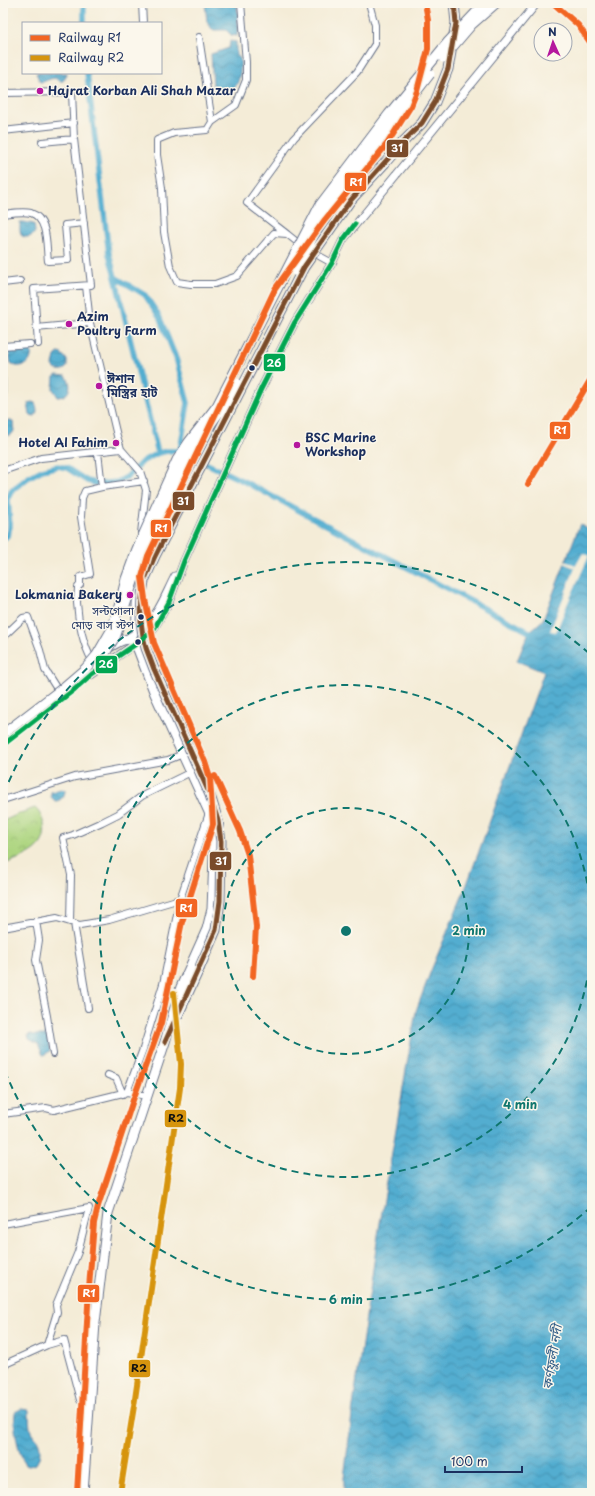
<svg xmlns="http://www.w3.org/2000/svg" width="595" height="1496" font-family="'Playpen Sans','Noto Sans Bengali',sans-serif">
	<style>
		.park { fill: url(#park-crowns); stroke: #64826f }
		.water { fill: url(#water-waves); stroke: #366e97 }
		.pier { fill: #f4ecd7 }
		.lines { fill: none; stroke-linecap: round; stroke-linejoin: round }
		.canal { stroke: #52add0; stroke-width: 5.5 }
		.minor-casing { stroke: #677188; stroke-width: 8 }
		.major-casing { stroke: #677188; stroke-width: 9 }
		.highway-casing { stroke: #677188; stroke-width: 11 }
		.minor { stroke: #fff; stroke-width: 6 }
		.major { stroke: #fff; stroke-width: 7 }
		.highway { stroke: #fff; stroke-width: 9 }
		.highway-bridge-casing { stroke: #677188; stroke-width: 11; stroke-linecap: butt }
		.highway-bridge { stroke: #fff; stroke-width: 9 }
		.bus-1-casing { stroke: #fbf7ec; stroke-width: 8 }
		.bus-2-casing { stroke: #fbf7ec; stroke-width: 8 }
		.bus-1 { stroke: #7a4b2a; stroke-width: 5 }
		.bus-2 { stroke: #00a651; stroke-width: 5 }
		.rail-1-casing { stroke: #fbf7ec; stroke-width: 9 }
		.rail-2-casing { stroke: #fbf7ec; stroke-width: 9 }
		.rail-1 { stroke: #f26522; stroke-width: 6 }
		.rail-2 { stroke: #d6940e; stroke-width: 6 }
		.ring { fill: none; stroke: #0f766e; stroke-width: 2; stroke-dasharray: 7 5 }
		.poi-dot { fill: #b5179e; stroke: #fbf7ec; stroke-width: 1.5 }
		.bus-dot { fill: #1b2f5e; stroke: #fbf7ec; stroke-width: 1.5 }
		.labels { text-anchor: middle; stroke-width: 3; stroke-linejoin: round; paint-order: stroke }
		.bus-label { font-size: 11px; fill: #1b2f5e; stroke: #fbf7ec; text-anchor: end }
		.poi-label { font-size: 12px; font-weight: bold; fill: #1b2f5e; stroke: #fbf7ec; text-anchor: start }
		.water-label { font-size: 13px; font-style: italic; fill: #2e5b86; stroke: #fbf7ec }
		.centre { fill: #0f766e; stroke: #fbf7ec; stroke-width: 2 }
		.ring-label { font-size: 12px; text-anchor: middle; font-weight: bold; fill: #0f766e; stroke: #fbf7ec; stroke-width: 3; stroke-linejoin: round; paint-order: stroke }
		.line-badge { stroke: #fbf7ec; stroke-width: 1.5 }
		.badge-label { font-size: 11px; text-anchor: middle; font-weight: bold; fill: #fff }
		.pale-badge-label { font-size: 11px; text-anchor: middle; font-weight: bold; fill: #111 }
	</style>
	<defs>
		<pattern id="park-crowns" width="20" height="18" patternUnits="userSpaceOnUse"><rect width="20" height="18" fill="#add580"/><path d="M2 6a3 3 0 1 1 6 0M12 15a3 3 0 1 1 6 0" fill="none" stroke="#94b771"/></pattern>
		<pattern id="water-waves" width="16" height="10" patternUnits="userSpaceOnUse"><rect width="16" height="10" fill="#52add0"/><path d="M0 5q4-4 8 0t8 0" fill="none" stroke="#438dac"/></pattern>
	</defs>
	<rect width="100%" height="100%" fill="#fbf7ec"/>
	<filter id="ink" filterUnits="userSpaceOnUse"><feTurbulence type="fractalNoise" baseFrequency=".025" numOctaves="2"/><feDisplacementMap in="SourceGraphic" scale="8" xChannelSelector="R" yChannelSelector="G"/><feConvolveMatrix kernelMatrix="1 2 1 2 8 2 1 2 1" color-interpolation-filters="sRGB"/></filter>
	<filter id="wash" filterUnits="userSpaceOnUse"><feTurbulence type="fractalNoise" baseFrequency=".012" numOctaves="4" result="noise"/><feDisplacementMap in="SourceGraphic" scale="16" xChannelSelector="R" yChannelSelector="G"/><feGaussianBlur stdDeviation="0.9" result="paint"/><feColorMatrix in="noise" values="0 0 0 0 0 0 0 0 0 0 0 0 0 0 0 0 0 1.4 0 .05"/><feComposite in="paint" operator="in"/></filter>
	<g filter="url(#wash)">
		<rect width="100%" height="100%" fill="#f4ecd7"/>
		<path class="park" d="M 35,808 C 40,812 42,818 44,824 C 49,850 24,856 5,864 L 3,853 L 3,821 L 23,812 Z"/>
		<path class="water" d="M 205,3 L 237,3 L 238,18 L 237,36 L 231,35 L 226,30 L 214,30 L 210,27 L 207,22 Z
			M 230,41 L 236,42 L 236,55 L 240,58 C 242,74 238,99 217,92 L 213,86 L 211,54 L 229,48 Z
			M 36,73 L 67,73 L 67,74 L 63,81 L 60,81 L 55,78 C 49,78 46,82 40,82 Z
			M 20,222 L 24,222 L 34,224 L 35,232 C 32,237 27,238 22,236 L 20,231 Z
			M 20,347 L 30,347 C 34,359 28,367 16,366 L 11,363 L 9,353 L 11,349 L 16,350 Z
			M 3,350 L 5,351 L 6,354 L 5,361 L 8,382 L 8,396 L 3,400 Z
			M 58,353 L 62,354 L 67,360 L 67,367 C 63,371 60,371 55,369 L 53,365 L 55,356 Z
			M 57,375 L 66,376 C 73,385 70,397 58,397 L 53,389 L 54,377 Z
			M 32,402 L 35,403 C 37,407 38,412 35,416 L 30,415 L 28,403 Z
			M 3,420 L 11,421 L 13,422 L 14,431 L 11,435 L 3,436 Z
			M 580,524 L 592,532 L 592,1493 L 344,1493 L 344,1478 L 354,1399 L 378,1235 L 416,1011 L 430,973 L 466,887 L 544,672 L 517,661 L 529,632 L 543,620 Z
			M 61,789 L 65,790 C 65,796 61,801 55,801 L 51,797 L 51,792 Z
			M 31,1034 L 35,1035 L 47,1035 L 50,1051 L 44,1055 L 43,1055 L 38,1044 L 29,1039 L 28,1035 Z
			M 21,1409 L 29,1410 C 29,1417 29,1426 31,1432 C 33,1437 32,1434 35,1437 C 42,1444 41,1457 36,1464 L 29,1466 L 25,1465 C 18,1449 13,1430 15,1412 Z"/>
		<path class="pier" d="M 583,553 L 589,556 L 567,605 L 556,632 L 550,631 L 575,568 L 563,563 L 564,561 L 576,565 Z"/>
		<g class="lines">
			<path class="canal" d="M 84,23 L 84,3
				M 87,73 L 109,254 L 115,277 L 145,295 L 159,316 L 176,358 L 188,403 L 180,451
				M 115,277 L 158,453
				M 3,539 L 7,536 L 10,527 L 8,498 L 12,490 L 29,477 L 42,470 L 58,466 L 67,468 L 87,481 L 99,484 L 117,482 L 127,477 L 143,461 L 158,453 L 168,451 L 180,451 L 243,481 L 535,635"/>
		</g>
	</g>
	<g filter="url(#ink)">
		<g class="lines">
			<g class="minor-casing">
				<path id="minor" d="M 142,3 L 143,23
					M 199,37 L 212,122 L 207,130 L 174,133 L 157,140 L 157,155 L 162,188 L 164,232 L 170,266 L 177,282 L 191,284 L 215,284 L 237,276 L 274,233 L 287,234 L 302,246
					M 3,93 L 72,92 L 74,139 L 91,285 L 34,289 L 38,344
					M 212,122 L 236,105 L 246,80 L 246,62 L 241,3
					M 3,131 L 74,123
					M 42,142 L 74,139
					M 3,214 C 11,213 23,211 31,213 C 49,219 46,247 48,261 L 68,260 L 65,225 L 84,223
					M 287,234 L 247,203 L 294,138 L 357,72 L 375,44 L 375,25 L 369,3
					M 312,252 L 332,263
					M 3,283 L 20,281
					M 86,286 L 90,323 L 117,436 L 121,449 L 140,471 L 146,490 L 141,533
					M 36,328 L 90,323
					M 3,346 L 30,344
					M 98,452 L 102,487
					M 3,471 L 41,458 L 121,449
					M 135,633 L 136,580
					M 3,637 L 23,618 L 28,617 L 40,650 L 45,670 L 57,689
					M 92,660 C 83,645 78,620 77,603 C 77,597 78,592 78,587 L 80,585 L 80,577 L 90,574 L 81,517 L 82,498 L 85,491 L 102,487 L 144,481
					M 3,800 L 75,777 L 168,760 L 183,754
					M 36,921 L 39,940 L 36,960 L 47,1016 L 53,1054
					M 70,922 L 71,875 L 63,838 L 73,835 L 102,822 L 118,814 L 142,796 L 191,772
					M 74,923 L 88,1008
					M 3,928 L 57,918 L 80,925 L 109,920 L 180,899
					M 108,1075 L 116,1078 L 123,1094
					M 127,1092 L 147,1096
					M 3,1114 L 46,1108 L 54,1110 L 127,1092 L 143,1049 L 163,984 L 180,899 L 209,813
					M 3,1224 L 89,1208 L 78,1252 L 56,1305 L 57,1312 L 47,1345 L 64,1340 L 80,1400 L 88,1412
					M 3,1365 L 47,1345"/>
			</g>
			<g class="major-casing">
				<path id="major" d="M 108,649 C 122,641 139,633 150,621 C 161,609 167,591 175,576
					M 91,675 L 152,632 L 169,602 L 184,561 L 261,389 L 295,322 L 332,263 L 343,240 L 537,3"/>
			</g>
			<g class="highway-casing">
				<path id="highway" d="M 385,163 L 403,142 L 422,123 L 435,102 L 448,69 L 456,23 L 454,3
					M 3,740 L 90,673 L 103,657
					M 178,1015 L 199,969
					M 83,1493 L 95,1323 L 108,1213 L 165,1042 L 181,987 L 207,929 L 212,909 L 215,832 L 209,812 L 155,694 L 136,644 C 132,638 129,639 123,640"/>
			</g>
			<use href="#minor" class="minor"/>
			<use href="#major" class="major"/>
			<use href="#highway" class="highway"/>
			<g class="highway-bridge-casing">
				<path id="highway-bridge" d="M 443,58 L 472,24 L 496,3
					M 295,271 L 332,201 L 430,74
					M 125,606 L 144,548 L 155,529 L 185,461 L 220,411 L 237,383
					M 103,657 L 116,635 L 120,622
					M 3,734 L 64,687 L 85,669 L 97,655 L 112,629 L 120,603 L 126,579 L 137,549 L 177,460 L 189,442 L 217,406 L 320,205 L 389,114 L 448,42 L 485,3
					M 199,969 L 216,930 L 220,901 L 221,841 L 218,821 L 210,795 L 154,669 L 146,648 L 143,636 L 141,621 L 142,595 L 144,581 L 155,556 L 304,267 L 350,201 L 385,163"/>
			</g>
			<use href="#highway-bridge" class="highway-bridge"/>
			<g class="bus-1-casing">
				<path id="bus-1" d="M 165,1042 L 216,930 L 220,901 L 221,841 L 218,821 L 210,795 L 154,669 L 146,648 L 143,636 L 141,621 L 142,595 L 144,581 L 155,556 L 304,267 L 350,201 L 403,142 L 422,123 L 435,102 L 448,69 L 456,23 L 454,3"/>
			</g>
			<g class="bus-2-casing">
				<path id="bus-2" d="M 3,745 L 75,689 L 92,674 L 136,644 L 154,629 L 169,602 L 184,561 L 261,389 L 295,322 L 332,263 L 343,240 L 355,224"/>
			</g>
			<use href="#bus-1" class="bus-1"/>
			<use href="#bus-2" class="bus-2"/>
			<g class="rail-1-casing">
				<path id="rail-1" d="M 553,3 L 578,25 L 592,45
					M 528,484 L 592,377
					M 215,776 L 240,831 L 248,855 L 256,927 L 253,976
					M 77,1493 L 89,1288 L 94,1223 L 98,1206 L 133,1100 L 161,1023 L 182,922 L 213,824 L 210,778 L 205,762 L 154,643 L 145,599 L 142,577 L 148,556 L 275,289 L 324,221 L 387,144 L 411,106 L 417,91 L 428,49 L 428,20 L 425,3"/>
			</g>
			<g class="rail-2-casing">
				<path id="rail-2" d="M 120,1493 L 134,1406 L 180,1088 L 181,1064 L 174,993"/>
			</g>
			<use href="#rail-1" class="rail-1"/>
			<use href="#rail-2" class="rail-2"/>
		</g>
	</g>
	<g class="ring">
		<circle cx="346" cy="931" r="123"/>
		<path d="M592 933A246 246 0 1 1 592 929"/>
		<path d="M591 1207A369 369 0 0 1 4 1069M4 793A369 369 0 0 1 591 655"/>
	</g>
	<g class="poi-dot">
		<circle cx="40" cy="91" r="4"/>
		<circle cx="69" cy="324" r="4"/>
		<circle cx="99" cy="386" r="4"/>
		<circle cx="116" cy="443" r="4"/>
		<circle cx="297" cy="445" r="4"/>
		<circle cx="130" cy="595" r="4"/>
	</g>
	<g class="bus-dot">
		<circle cx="252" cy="368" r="3.5"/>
		<circle cx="141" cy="617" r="3.5"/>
		<circle cx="138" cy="642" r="3.5"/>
	</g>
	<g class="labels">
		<g class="bus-label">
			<text x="134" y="615">সল্টগোলা<tspan x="134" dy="14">মোড় বাস স্টপ</tspan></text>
		</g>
		<g class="poi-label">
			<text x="48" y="95">Hajrat Korban Ali Shah Mazar</text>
			<text x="77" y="321">Azim<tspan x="77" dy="14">Poultry Farm</tspan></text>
			<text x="107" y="383">ঈশান<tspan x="107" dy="14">মিস্ত্রির হাট</tspan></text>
			<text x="305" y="442">BSC Marine<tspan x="305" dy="14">Workshop</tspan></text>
			<text x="108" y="447" text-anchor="end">Hotel Al Fahim</text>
			<text x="122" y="599" text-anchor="end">Lokmania Bakery</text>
		</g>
		<g class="water-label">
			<text transform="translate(552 1357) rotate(-81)" y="5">কর্ণফুলী নদী</text>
		</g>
	</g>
	<circle cx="346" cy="931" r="6" class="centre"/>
	<g class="ring-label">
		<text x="469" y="935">2 min</text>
		<text x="520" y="1109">4 min</text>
		<text x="346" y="1304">6 min</text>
	</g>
	<g class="line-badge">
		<rect x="386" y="139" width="23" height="19" rx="4" fill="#7a4b2a"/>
		<rect x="344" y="172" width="23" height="20" rx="4" fill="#f26522"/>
		<rect x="263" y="353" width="23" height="19" rx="4" fill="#00a651"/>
		<rect x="549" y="421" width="22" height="19" rx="4" fill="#f26522"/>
		<rect x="172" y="491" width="23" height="20" rx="4" fill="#7a4b2a"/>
		<rect x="150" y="519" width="22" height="19" rx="4" fill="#f26522"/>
		<rect x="95" y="655" width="23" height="19" rx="4" fill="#00a651"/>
		<rect x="209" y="851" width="23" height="20" rx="4" fill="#7a4b2a"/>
		<rect x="175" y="898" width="23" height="20" rx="4" fill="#f26522"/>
		<rect x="164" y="1109" width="23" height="19" rx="4" fill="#d6940e"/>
		<rect x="77" y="1284" width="23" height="19" rx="4" fill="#f26522"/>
		<rect x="128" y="1359" width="23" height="19" rx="4" fill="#d6940e"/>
	</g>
	<g class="badge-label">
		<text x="397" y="152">31</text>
		<text x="356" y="186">R1</text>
		<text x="274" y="367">26</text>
		<text x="560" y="434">R1</text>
		<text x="183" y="505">31</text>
		<text x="161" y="532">R1</text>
		<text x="106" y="668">26</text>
		<text x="221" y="865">31</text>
		<text x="186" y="912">R1</text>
		<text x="89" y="1297">R1</text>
	</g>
	<g class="pale-badge-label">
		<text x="176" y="1122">R2</text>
		<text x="139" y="1372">R2</text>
	</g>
	<rect width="595" height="1496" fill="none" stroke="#fbf7ec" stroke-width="16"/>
	<rect x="22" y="22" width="140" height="52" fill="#fbf7ec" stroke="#a1a7b3"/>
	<rect x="30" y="35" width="20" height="6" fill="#f26522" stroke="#a1a7b3"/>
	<text x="58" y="42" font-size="12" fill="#1b2f5e">Railway R1</text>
	<rect x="30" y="55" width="20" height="6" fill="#d6940e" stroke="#a1a7b3"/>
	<text x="58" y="62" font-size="12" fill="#1b2f5e">Railway R2</text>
	<g transform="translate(553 42) rotate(357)"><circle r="19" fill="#fbf7ec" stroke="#a1a7b3"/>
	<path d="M0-3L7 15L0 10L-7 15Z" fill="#b5179e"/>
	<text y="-6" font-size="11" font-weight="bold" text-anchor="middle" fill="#1b2f5e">N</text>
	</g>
	<path d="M445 1466v6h77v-6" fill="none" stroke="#1b2f5e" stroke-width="2"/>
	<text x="451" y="1466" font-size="12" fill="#1b2f5e" stroke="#fbf7ec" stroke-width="3" paint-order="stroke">100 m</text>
</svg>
